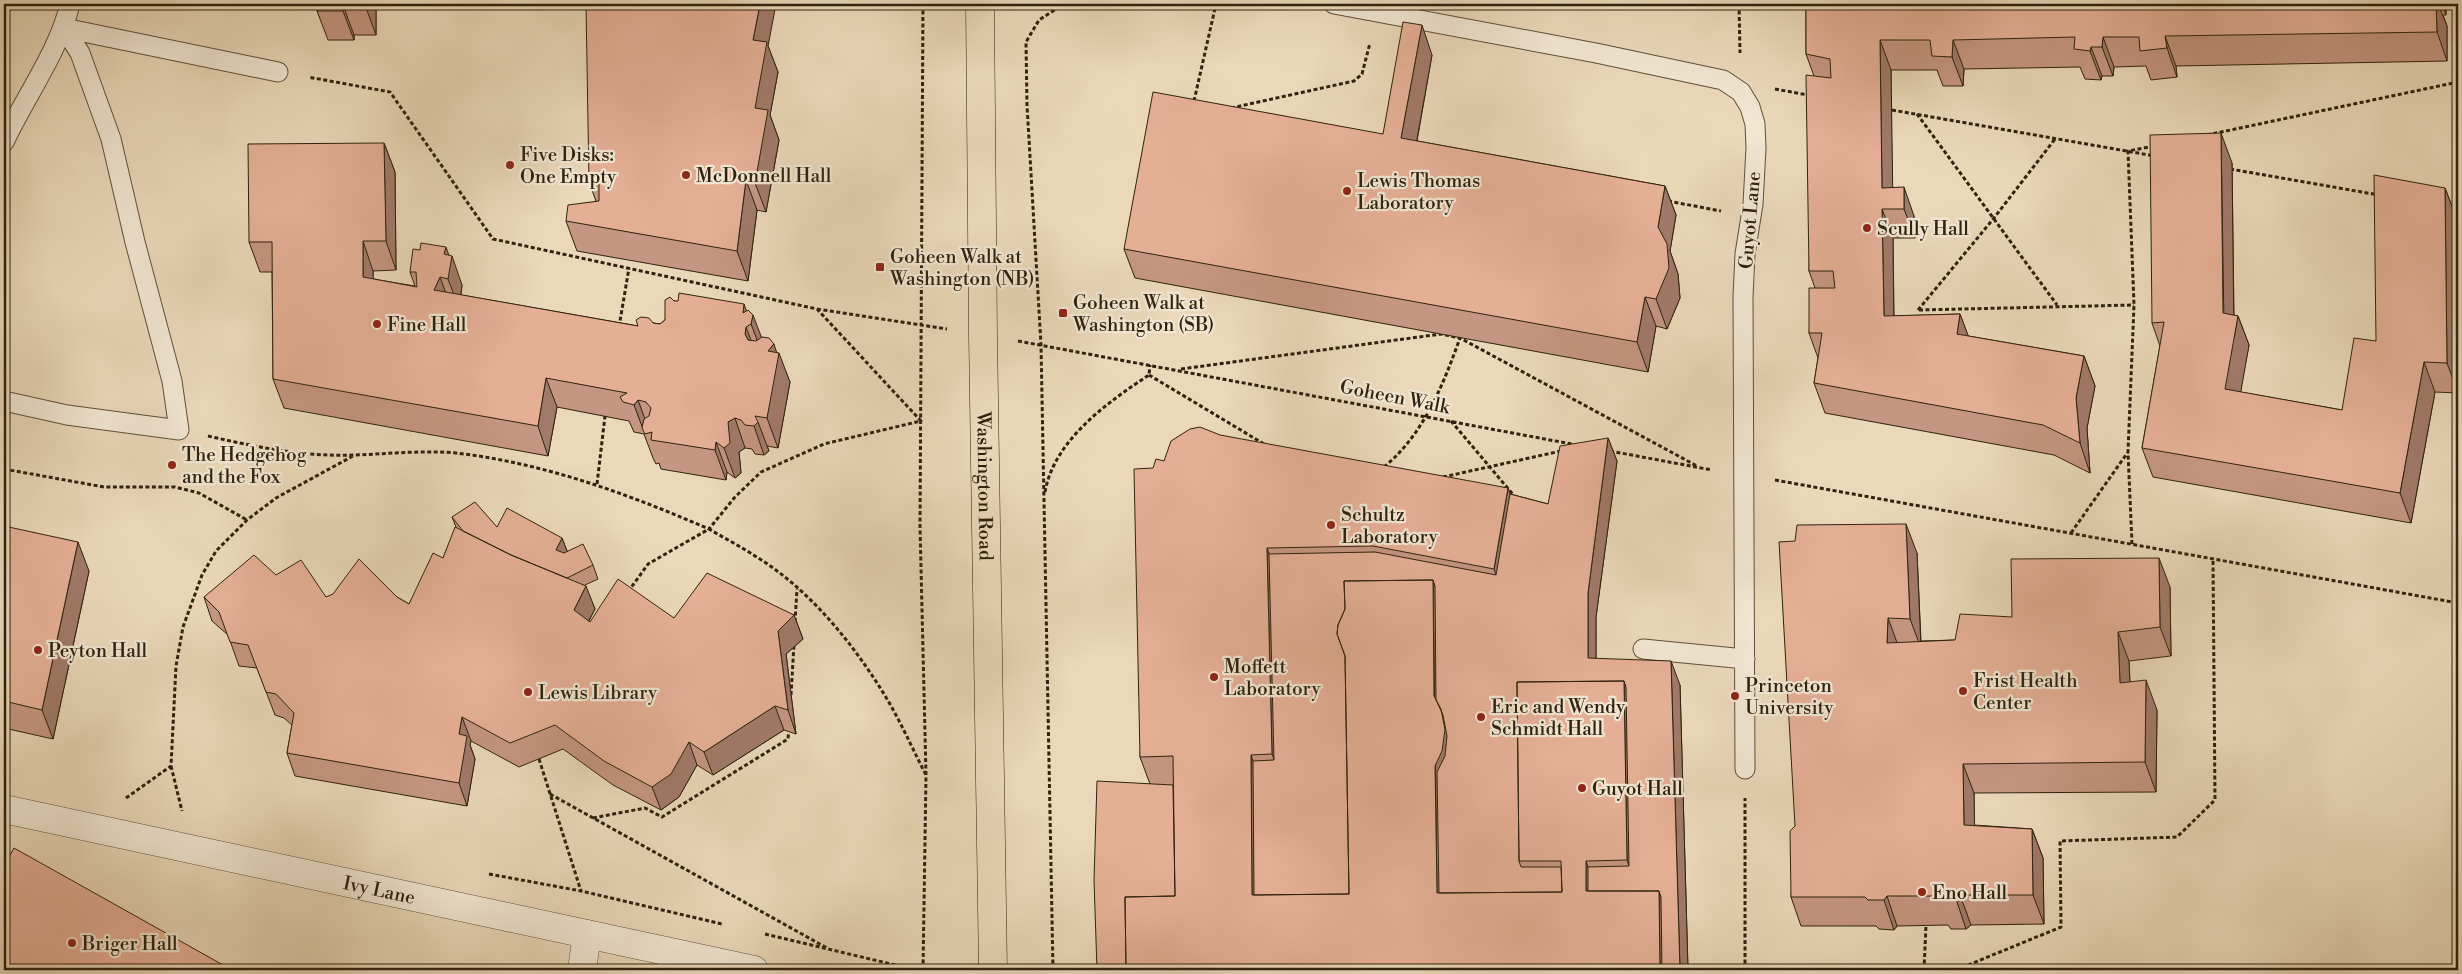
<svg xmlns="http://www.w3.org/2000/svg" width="2462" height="974" font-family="'Libre Bodoni',serif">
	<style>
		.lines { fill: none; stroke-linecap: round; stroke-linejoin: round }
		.lane-casing { stroke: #5e5039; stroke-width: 21 }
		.street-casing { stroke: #5e5039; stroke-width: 29 }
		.primary-casing { stroke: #2f220e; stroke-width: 29 }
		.path { stroke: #2f220e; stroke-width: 3; stroke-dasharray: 4 2.5; stroke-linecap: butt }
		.lane { stroke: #f1e6d2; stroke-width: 19 }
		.street { stroke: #f1e6d2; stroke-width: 28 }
		.primary { stroke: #ead8b9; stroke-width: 28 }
		.wall { fill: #c59681; stroke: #2f220e }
		.shaded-wall { fill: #a07a69; stroke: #2f220e }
		.building { fill: #e5af96; stroke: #2f220e }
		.poi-dot { fill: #8f2418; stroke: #f1e6d2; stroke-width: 2 }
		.labels { text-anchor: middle; stroke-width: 4.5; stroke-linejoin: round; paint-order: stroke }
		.poi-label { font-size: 19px; fill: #2f220e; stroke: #f1e6d2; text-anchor: start }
		.street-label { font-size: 19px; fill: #2f220e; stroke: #f1e6d2 }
	</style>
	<rect width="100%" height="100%" fill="#ead8b9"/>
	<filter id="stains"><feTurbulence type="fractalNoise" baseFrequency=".004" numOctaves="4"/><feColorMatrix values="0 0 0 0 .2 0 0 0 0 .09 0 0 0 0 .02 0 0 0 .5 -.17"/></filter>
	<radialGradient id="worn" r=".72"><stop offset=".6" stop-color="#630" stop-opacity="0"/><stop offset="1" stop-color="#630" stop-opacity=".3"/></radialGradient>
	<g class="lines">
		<g class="lane-casing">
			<path id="lane" d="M 1334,4 L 1596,53 L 1723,80 L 1741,92 L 1750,107 L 1755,124 L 1756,148 L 1753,204 L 1745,254 L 1743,297 L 1745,769
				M 64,28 L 278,72
				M 4,142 C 25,97 59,51 70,4
				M 4,401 L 67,415 L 179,430 L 172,381 L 135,242 L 111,139 L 80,53 L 64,28
				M 1643,649 L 1745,659"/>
		</g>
		<g class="street-casing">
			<g id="street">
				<path id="s1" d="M 4,809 L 754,970"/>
				<path d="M 582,970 L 587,934"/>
			</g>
		</g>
		<g class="primary-casing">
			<g id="primary">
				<path id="s2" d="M 980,4 L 983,335 L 993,970"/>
			</g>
		</g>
		<path class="path" d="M 923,4 L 920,526 L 926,775 L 923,970
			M 1739,4 L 1740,53
			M 1775,89 L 1808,95
			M 1194,101 L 1216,4
			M 1231,108 L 1354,81 L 1362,74 L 1370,43
			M 1892,110 L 2155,156
			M 1917,114 L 2057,305
			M 2207,135 L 2458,82
			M 2230,169 L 2379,195
			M 1668,201 L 1721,211
			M 2449,207 L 2458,209
			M 817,309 L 947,329
			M 1918,310 L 1994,218 L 2055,139
			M 1919,310 L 2134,305
			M 619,327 L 629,268
			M 1018,341 L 1577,445
			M 1181,369 L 1441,334 L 1460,338 L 1697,466
			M 1149,375 L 1264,444
			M 1451,421 L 1516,498
			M 208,436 C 256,447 304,457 354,455 C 388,454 421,450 456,453 C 544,463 628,494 709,529 L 735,497 L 761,472 L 824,444 L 921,421 L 817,309 L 493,239 L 390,92 L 308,77
			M 1610,451 L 1712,470
			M 1384,467 C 1424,434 1443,385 1460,338
			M 4,469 L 104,487 L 175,487 L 199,493 L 247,520
			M 1443,477 L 1561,451
			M 1775,480 L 2458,603
			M 597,484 L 605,416
			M 1045,492 C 1054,440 1108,402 1149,375 L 1150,365
			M 2071,533 L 2128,452
			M 2132,544 L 2128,452 L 2134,305 L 2128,151 L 2154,146
			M 628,592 L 648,564 L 709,529 C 724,538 740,546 755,556 C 808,588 852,642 884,694 C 900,720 912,748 926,775
			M 795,622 L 797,589
			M 791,695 L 794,644
			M 539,759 L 581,891
			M 171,766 L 182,811
			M 550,794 L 827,948
			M 126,798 L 171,766 L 176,666 L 183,627 L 202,575 L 216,551 L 247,520 L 276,498 L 353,456
			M 593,818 L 645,808 L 662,817 L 788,739 L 789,728
			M 489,874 L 581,891 L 722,924
			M 765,934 L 916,970
			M 1053,970 L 1041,345 L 1027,105 L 1026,42 L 1039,20 L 1064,4
			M 1745,970 L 1745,798
			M 1924,970 L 1926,925
			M 1956,970 L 2061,927 L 2060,841 L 2177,837 L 2215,800 L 2213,560"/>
		<use href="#lane" class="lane"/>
		<use href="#street" class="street"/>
		<use href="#primary" class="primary"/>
	</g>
	<path class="wall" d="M 317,4 L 376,4 L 376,35 L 354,35 L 354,40 L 328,40 L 317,11 Z
		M 1806,4 L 2446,4 L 2446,15 L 2443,15 L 2447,26 L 2447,61 L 2176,66 L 2177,77 L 2151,80 L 2146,66 L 2114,67 L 2113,76 L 2102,76 L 2101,80 L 2085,79 L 2080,67 L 1964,69 L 1963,86 L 1943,86 L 1937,70 L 1891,70 L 1892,187 L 1914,216 L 1915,238 L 1893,238 L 1894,316 L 1960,314 L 1968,336 L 2084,356 L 2095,386 L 2087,428 L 2090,473 L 2054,455 L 1825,413 L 1814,383 L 1818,358 L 1809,333 L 1815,288 L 1809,271 L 1814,76 L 1806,54 Z
		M 768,46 L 778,72 L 770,115 L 779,140 L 766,212 L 757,210 L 748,281 L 577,251 L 566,221 L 596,201 L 589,182 Z
		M 1432,55 L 1417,141 L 1665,186 L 1676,215 L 1670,251 L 1678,274 L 1680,298 L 1667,329 L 1656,326 L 1648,372 L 1135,278 L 1124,249 L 1383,134 Z
		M 384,143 L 395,172 L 396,270 L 373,271 L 373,279 L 415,286 L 410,272 L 448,255 L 462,285 L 461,295 L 638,326 L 653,323 L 660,324 L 665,320 L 674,301 L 746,311 L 761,337 L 777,352 L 790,382 L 778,448 L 767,446 L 769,451 L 764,455 L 755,454 L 752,449 L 745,448 L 739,452 L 741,473 L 735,478 L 727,472 L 726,480 L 661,469 L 659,463 L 656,464 L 653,458 L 644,434 L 634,432 L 629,421 L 557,407 L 548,456 L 284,408 L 273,379 L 272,272 L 260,272 L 249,242 Z
		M 2232,163 L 2234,315 L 2238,316 L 2249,345 L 2240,392 L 2342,410 L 2376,341 L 2445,188 L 2456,217 L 2458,393 L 2435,392 L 2411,523 L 2153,477 L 2142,448 L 2160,346 L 2152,323 Z
		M 1608,438 L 1617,461 L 1596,617 L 1596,659 L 1680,685 L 1688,970 L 1150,784 L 1140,757 L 1153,468 L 1164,461 L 1508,488 L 1510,494 L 1548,504 Z
		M 452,517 L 497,527 L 562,538 L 567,551 L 593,565 L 598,579 L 585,585 L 595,609 L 589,621 L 590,622 L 674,618 L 794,615 L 803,639 L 786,654 L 796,734 L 784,730 L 713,775 L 697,765 L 679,797 L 661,810 L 613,785 L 563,749 L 519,767 L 471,741 L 470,745 L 475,759 L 467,806 L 295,776 L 287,753 L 292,725 L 284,718 L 275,715 L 257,668 L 239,666 L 228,635 L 212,621 L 204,597 L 276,575 L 326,597 L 397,597 L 409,604 L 443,558 L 456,527 Z
		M 4,526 L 89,571 L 53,739 L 4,728 Z
		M 1917,553 L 1921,641 L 1955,640 L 2012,617 L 2170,587 L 2171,656 L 2129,661 L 2130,682 L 2157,710 L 2156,792 L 1974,793 L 1974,825 L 2032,829 L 2043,858 L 2044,924 L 1971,925 L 1966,929 L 1951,929 L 1948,925 L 1897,926 L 1894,930 L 1879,929 L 1876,926 L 1801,926 L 1791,897 L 1795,826 Z"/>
	<path class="shaded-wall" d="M 365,4 L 376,4 L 376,35 L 365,5 Z
		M 760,4 L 776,4 L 768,46 L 778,72 L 770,115 L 779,140 L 766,212 L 755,183 L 755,108 L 753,40 Z
		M 2436,4 L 2438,4 L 2447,26 L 2447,61 L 2437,32 Z
		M 2442,4 L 2446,4 L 2446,15 Z
		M 343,5 L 354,35 L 354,40 L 343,11 Z
		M 1422,25 L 1432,55 L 1412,167 L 1401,138 Z
		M 2165,36 L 2176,66 L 2177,77 L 2167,48 Z
		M 2103,37 L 2114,67 L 2113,76 L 2102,47 Z
		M 1880,40 L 1891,70 L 1893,209 L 1882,188 Z
		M 1953,40 L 1964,69 L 1963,86 L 1952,57 Z
		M 2091,47 L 2102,76 L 2101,80 L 2090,51 Z
		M 2221,133 L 2232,163 L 2234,338 L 2238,316 L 2249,345 L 2236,419 L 2225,389 Z
		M 384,143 L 395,172 L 396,270 L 386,241 Z
		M 746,180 L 757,210 L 748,281 L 737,251 Z
		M 1665,186 L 1676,215 L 1670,251 L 1678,274 L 1680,298 L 1667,329 L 1656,299 L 1658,227 Z
		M 1904,187 L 1914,216 L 1915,238 L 1904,209 Z
		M 2445,188 L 2456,217 L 2458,393 L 2447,363 Z
		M 1882,209 L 1893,238 L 1894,346 L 1884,316 Z
		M 363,241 L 373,271 L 374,307 L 363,277 Z
		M 446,247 L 451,261 L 452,256 L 462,285 L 459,308 L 448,279 L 444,254 Z
		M 440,277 L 451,307 L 434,290 Z
		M 1645,297 L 1656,326 L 1648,372 L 1637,342 Z
		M 744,304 L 751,324 L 753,315 L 764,344 L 762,353 L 751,324 L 743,313 Z
		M 1960,314 L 1971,343 L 1957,334 Z
		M 746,327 L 757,356 L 745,334 Z
		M 774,344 L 778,357 L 779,353 L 790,382 L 778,448 L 767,418 L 768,351 Z
		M 2084,356 L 2095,386 L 2087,428 L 2090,473 L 2080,443 L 2076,398 Z
		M 2424,362 L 2435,392 L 2411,523 L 2400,493 Z
		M 546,378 L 557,407 L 548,456 L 538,426 Z
		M 638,400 L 649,430 L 643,429 L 634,405 Z
		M 735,418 L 745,448 L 739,452 L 741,473 L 735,478 L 724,448 L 728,422 Z
		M 758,422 L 769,451 L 764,455 L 754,426 Z
		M 1608,438 L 1617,461 L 1596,617 L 1596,682 L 1588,658 L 1588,593 Z
		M 716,442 L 727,472 L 726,480 L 715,450 Z
		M 1508,488 L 1519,517 L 1504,598 L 1494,569 Z
		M 1906,524 L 1917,553 L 1921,648 L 1910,619 Z
		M 562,538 L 567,551 L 560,564 L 556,550 Z
		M 78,542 L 89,571 L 53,739 L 42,710 Z
		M 1267,548 L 1278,578 L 1283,784 L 1272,754 Z
		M 2159,558 L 2170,587 L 2171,656 L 2160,627 Z
		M 1433,580 L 1443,610 L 1452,738 L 1447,899 L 1437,893 Z
		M 586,586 L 595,609 L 582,633 L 574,610 Z
		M 794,615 L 803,639 L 786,654 L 796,734 L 788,710 L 778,631 Z
		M 1888,618 L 1899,648 L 1887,643 Z
		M 2118,632 L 2129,661 L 2131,713 L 2120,683 Z
		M 1671,661 L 1680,685 L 1688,970 L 1680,970 Z
		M 2146,680 L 2157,710 L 2156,792 L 2145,762 Z
		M 1624,681 L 1635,711 L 1637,890 L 1627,860 Z
		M 775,706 L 784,730 L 713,775 L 704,752 Z
		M 462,717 L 471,741 L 470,745 L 475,759 L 467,806 L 459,783 L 459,734 Z
		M 689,742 L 697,765 L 679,797 L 661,810 L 652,787 Z
		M 1251,755 L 1261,784 L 1263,901 L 1252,895 Z
		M 1963,764 L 1974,793 L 1975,854 L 1964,825 Z
		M 2032,829 L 2043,858 L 2044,924 L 2033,895 Z
		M 1586,861 L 1596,890 L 1586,891 Z
		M 1659,891 L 1670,920 L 1670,970 L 1660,970 Z
		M 1960,895 L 1971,925 L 1966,929 L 1956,899 Z
		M 1887,896 L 1897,926 L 1894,930 L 1884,900 Z"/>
	<path class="building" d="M 317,4 L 365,4 L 365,5 L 343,5 L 343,11 L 317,11 Z
		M 586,4 L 760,4 L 753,40 L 767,42 L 755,108 L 768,110 L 755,183 L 746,180 L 737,251 L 566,221 L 568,205 L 599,201 L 599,182 L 589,182 Z
		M 1806,4 L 2436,4 L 2437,32 L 2165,36 L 2167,48 L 2140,51 L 2139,37 L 2103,37 L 2102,47 L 2091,47 L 2090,51 L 2074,49 L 2075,37 L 1953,40 L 1952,57 L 1932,56 L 1930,40 L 1880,40 L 1882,188 L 1904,187 L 1904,209 L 1882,209 L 1884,316 L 1960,314 L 1957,334 L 2084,356 L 2076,398 L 2080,443 L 2043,425 L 1814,383 L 1822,333 L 1809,333 L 1809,288 L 1835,288 L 1833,271 L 1809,271 L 1806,75 L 1831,78 L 1830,59 L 1806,54 Z
		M 1403,22 L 1422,25 L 1401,138 L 1665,186 L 1658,227 L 1667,244 L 1669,268 L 1656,299 L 1645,297 L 1637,342 L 1124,249 L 1153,92 L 1383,134 Z
		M 2221,133 L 2223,313 L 2238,316 L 2225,389 L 2342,410 L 2354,338 L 2376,341 L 2374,175 L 2445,188 L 2447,363 L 2424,362 L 2400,493 L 2142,448 L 2164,322 L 2152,323 L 2150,135 Z
		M 384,143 L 386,241 L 363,241 L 363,277 L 417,287 L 416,272 L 410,272 L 413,249 L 420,250 L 421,243 L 446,247 L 444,254 L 452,256 L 448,279 L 440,277 L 434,290 L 638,326 L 636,320 L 641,317 L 649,318 L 653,323 L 660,324 L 665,320 L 665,300 L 670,297 L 674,301 L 678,301 L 679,293 L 744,304 L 743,313 L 748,310 L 753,315 L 751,324 L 746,327 L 745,334 L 748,340 L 756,341 L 762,337 L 769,338 L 774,344 L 768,351 L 779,353 L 767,418 L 755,416 L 758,422 L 754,426 L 745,425 L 741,420 L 735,418 L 728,422 L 730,443 L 724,448 L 716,442 L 715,450 L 651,440 L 652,432 L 645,434 L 642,428 L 644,419 L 649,416 L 651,408 L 646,402 L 638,400 L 634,405 L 623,402 L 620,397 L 627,393 L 546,378 L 538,426 L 273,379 L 272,242 L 249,242 L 248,144 Z
		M 1200,427 L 1220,435 L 1508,488 L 1494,569 L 1373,546 L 1267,548 L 1272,754 L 1251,755 L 1252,895 L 1349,894 L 1345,656 L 1337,634 L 1338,625 L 1345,609 L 1344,581 L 1433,580 L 1434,696 L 1441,709 L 1445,730 L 1442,751 L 1435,766 L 1437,893 L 1562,892 L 1561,861 L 1519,861 L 1517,682 L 1624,681 L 1627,860 L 1586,861 L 1586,891 L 1659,891 L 1660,970 L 1126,970 L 1125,897 L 1175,896 L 1173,756 L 1140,757 L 1134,469 L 1153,468 L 1156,459 L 1164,461 L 1171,441 L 1190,429 Z
		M 1608,438 L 1588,593 L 1588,658 L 1671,661 L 1680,970 L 1662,970 L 1661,897 L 1659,891 L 1588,891 L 1588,867 L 1629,866 L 1626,687 L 1624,681 L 1517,682 L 1519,861 L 1521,867 L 1561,867 L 1562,892 L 1439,893 L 1437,772 L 1445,756 L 1447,736 L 1443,715 L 1436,700 L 1435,586 L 1433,580 L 1344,581 L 1345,609 L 1338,625 L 1337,634 L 1345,656 L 1349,894 L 1254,895 L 1253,761 L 1274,760 L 1269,554 L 1375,552 L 1496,575 L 1510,494 L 1548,504 L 1560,446 Z
		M 475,502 L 497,527 L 507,508 L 562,538 L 556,550 L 564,553 L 583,544 L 593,565 L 567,578 L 511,555 L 463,531 L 452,517 Z
		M 1906,524 L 1910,619 L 1888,618 L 1887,643 L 1955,640 L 1960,614 L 2012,617 L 2011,559 L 2159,558 L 2160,627 L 2118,632 L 2120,683 L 2146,680 L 2145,762 L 1963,764 L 1964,825 L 2032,829 L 2033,895 L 1960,895 L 1956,899 L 1941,899 L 1938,896 L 1887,896 L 1884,900 L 1868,900 L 1865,897 L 1791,897 L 1790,831 L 1795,826 L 1779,542 L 1795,541 L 1797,525 Z
		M 4,526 L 78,542 L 42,710 L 4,701 Z
		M 455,527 L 511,555 L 586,586 L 574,610 L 590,622 L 618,579 L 674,618 L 707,573 L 794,615 L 778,631 L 788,710 L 775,706 L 704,752 L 689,742 L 671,774 L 652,787 L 604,761 L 555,725 L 510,743 L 462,717 L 459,734 L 467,736 L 459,783 L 287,753 L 294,713 L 276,694 L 266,692 L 248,645 L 230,642 L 219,612 L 204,597 L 254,555 L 276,575 L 301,560 L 326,597 L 333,594 L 359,559 L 397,597 L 409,604 L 433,553 L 443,558 Z
		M 1097,781 L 1173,785 L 1175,896 L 1125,897 L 1126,970 L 1097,970 L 1094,880 Z
		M 14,848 L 232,970 L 4,970 L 4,866 Z"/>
	<g class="poi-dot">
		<circle cx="510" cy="165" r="5"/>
		<circle cx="686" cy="175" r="5"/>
		<circle cx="1347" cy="191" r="5"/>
		<circle cx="1867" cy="228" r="5"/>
		<rect x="875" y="262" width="10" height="10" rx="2.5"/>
		<rect x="1058" y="308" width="10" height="10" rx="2.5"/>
		<circle cx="377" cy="324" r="5"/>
		<circle cx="172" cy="465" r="5"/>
		<circle cx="1331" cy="525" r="5"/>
		<circle cx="38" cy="650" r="5"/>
		<circle cx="1214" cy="677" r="5"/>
		<circle cx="1963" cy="691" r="5"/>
		<circle cx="528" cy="692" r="5"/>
		<circle cx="1735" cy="696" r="5"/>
		<circle cx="1481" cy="717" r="5"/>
		<circle cx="1582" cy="788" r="5"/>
		<circle cx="1922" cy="892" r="5"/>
		<circle cx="72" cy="943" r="5"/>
	</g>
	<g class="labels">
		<g class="poi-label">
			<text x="520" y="161">Five Disks:<tspan x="520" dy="22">One Empty</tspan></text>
			<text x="696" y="182">McDonnell Hall</text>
			<text x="1357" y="187">Lewis Thomas<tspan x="1357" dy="22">Laboratory</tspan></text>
			<text x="1877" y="235">Scully Hall</text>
			<text x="890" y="263">Goheen Walk at<tspan x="890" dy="22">Washington (NB)</tspan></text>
			<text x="1073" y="309">Goheen Walk at<tspan x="1073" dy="22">Washington (SB)</tspan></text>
			<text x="387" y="331">Fine Hall</text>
			<text x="182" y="461">The Hedgehog<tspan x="182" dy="22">and the Fox</tspan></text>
			<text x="1341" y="521">Schultz<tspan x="1341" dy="22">Laboratory</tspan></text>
			<text x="48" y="657">Peyton Hall</text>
			<text x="1224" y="673">Moffett<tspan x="1224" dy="22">Laboratory</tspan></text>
			<text x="1973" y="687">Frist Health<tspan x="1973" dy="22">Center</tspan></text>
			<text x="1745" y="692">Princeton<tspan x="1745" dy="22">University</tspan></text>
			<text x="538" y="699">Lewis Library</text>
			<text x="1491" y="713">Eric and Wendy<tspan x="1491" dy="22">Schmidt Hall</tspan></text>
			<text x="1592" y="795">Guyot Hall</text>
			<text x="1932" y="899">Eno Hall</text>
			<text x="82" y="950">Briger Hall</text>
		</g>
		<g class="street-label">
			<text transform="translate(1749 220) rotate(-85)" y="7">Guyot Lane</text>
			<text transform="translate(1395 396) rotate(11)" y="7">Goheen Walk</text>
			<text dy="7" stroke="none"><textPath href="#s2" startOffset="482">Washington Road</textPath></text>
			<text dy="7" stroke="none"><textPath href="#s1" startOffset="384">Ivy Lane</textPath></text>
		</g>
	</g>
	<rect width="2462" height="974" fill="none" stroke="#ead8b9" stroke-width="20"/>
	<rect x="5" y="5" width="2452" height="964" fill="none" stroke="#2f220e" stroke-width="2.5"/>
	<rect x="10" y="10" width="2442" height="954" fill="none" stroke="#2f220e"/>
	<rect width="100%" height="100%" filter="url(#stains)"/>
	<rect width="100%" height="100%" fill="url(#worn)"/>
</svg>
